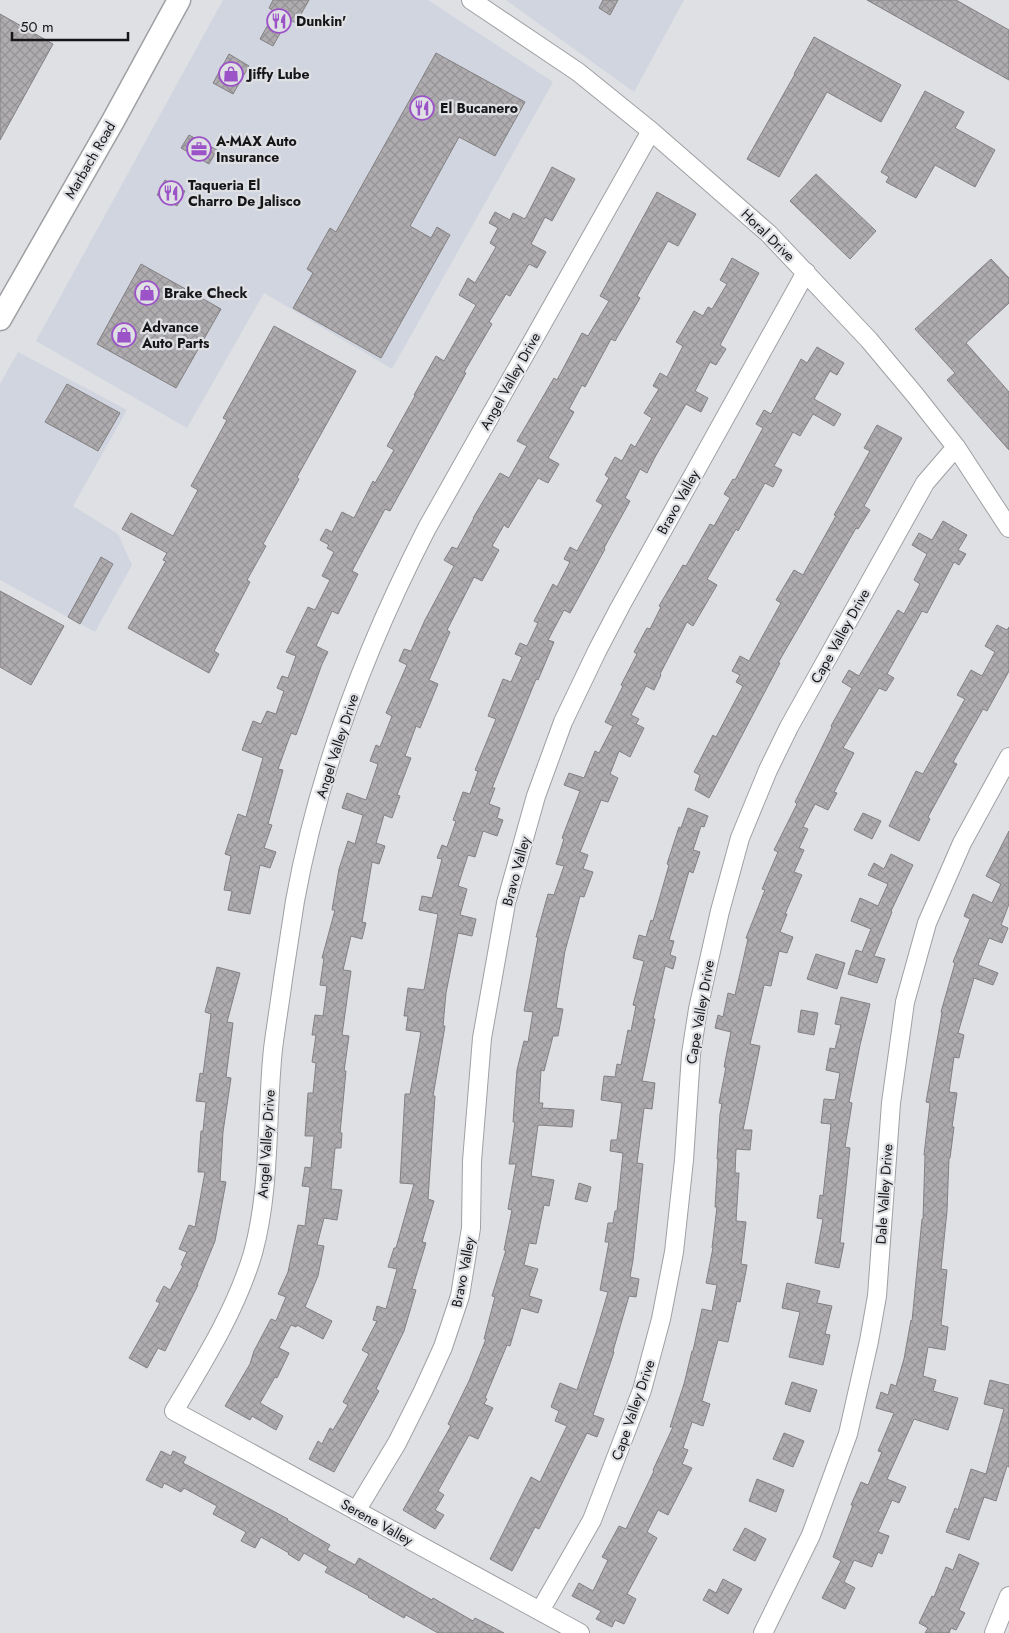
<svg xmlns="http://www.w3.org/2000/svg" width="1009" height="1633" font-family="Jost,sans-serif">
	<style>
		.built { fill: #d0d5e0 }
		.building { fill: url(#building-cross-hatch); stroke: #838082 }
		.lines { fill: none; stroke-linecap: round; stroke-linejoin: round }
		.minor-casing { stroke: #9ea0a3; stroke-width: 20 }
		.major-casing { stroke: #9ea0a3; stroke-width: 25 }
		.minor { stroke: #fff; stroke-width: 18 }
		.major { stroke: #fff; stroke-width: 22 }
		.labels { text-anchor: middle; stroke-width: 4.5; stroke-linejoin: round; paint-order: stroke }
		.poi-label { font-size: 14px; font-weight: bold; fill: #161618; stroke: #dee0e4; text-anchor: start }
		.street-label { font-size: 14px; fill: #161618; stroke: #dee0e4 }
	</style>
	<defs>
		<pattern id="building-cross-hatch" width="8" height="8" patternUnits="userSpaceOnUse" patternTransform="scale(1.25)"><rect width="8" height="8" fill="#afacaf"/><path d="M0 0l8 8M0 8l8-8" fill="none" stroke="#969396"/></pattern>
	</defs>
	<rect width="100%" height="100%" fill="#dee0e4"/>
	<path class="built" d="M 223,0 L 428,0 L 553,82 L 392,369 L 264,293 L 187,428 L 36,341 Z
		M 506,0 L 684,0 L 634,92 Z
		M 18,352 L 127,410 L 73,506 L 118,534 L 132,565 L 95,632 L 0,580 L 0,384 Z"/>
	<path class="building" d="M 273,0 L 309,0 L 296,23 L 288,19 L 273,46 L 260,39 L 275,12 L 269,8 Z
		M 603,0 L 618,0 L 610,15 L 599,8 Z
		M 867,0 L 956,0 L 1009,30 L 1009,80 Z
		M 0,14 L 53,44 L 0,140 Z
		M 814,37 L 901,85 L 881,122 L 827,92 L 779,177 L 747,159 L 795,74 L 794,74 Z
		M 436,53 L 525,102 L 495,156 L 459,137 L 410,226 L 431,238 L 437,227 L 450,235 L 381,358 L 293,308 L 313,273 L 307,269 L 330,228 L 336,232 Z
		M 229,54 L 249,66 L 233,94 L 213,83 Z
		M 925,91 L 964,112 L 955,128 L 995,150 L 975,187 L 935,165 L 916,198 L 886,182 L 889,177 L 881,172 Z
		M 189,135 L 217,150 L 209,164 L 181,148 Z
		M 552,167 L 575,179 L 552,221 L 545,217 L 531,244 L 546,252 L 537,268 L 529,264 L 510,296 L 506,294 L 489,322 L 492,324 L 464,372 L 466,373 L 390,511 L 385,509 L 352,571 L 358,574 L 338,614 L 332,611 L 316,646 L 328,652 L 322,664 L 296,735 L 291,733 L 278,769 L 283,770 L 268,824 L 272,825 L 264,848 L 276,852 L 270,868 L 260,865 L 250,914 L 228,910 L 232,891 L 224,890 L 231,856 L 225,854 L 238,814 L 246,817 L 263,758 L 242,750 L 253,721 L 261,724 L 267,711 L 276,714 L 284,691 L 277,688 L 282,676 L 288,678 L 296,656 L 286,652 L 308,607 L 315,610 L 330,580 L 322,576 L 334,552 L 327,548 L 329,545 L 320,540 L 326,529 L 332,532 L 342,512 L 354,518 L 373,481 L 375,483 L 394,450 L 387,446 L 415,396 L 414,395 L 436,356 L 444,361 L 476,305 L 459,295 L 468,278 L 475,283 L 496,247 L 490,243 L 498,228 L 489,223 L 495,212 L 510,220 L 513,213 L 525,219 Z
		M 816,174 L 876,231 L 850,259 L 790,201 Z
		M 165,180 L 185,191 L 177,206 L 157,195 Z
		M 657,192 L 696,214 L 678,246 L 668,241 L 637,296 L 640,298 L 615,341 L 611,339 L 585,387 L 582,385 L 569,409 L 574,412 L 548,458 L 559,464 L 548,483 L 538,478 L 508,528 L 504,525 L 492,546 L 499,550 L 482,581 L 474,577 L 447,630 L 450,632 L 429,680 L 438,684 L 420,728 L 416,726 L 405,756 L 411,758 L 397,795 L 400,796 L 392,818 L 384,815 L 376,843 L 385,846 L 379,864 L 372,862 L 362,922 L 366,923 L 362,939 L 351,936 L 343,970 L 351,971 L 342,1035 L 349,1036 L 344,1071 L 346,1071 L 340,1133 L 342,1133 L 341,1148 L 335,1148 L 331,1189 L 342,1190 L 337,1220 L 324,1218 L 317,1245 L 324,1246 L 318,1276 L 305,1307 L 332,1321 L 323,1339 L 297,1325 L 296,1327 L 291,1325 L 279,1348 L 289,1353 L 277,1378 L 275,1377 L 260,1403 L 283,1416 L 276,1430 L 252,1416 L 250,1420 L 225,1406 L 250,1364 L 254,1351 L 271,1319 L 276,1321 L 286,1297 L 278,1294 L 288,1272 L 298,1225 L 305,1226 L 310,1187 L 302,1186 L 305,1167 L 311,1168 L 314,1136 L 305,1136 L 308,1093 L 313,1093 L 316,1063 L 312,1062 L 316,1035 L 312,1035 L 315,1015 L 323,1016 L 327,986 L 320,985 L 324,958 L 322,958 L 335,910 L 332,910 L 339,869 L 348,841 L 355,844 L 363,815 L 342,808 L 347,793 L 366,800 L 378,764 L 370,761 L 376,745 L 380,747 L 392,716 L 386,713 L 407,665 L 399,661 L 404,649 L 411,651 L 425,620 L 454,566 L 444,560 L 452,547 L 457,549 L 474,518 L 473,518 L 500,473 L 509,478 L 527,446 L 517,441 L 554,378 L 557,380 L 582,333 L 588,336 L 609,301 L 600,296 Z
		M 732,258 L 759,273 L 720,345 L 726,349 L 716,365 L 710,362 L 695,391 L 708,398 L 701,412 L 686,404 L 655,457 L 647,473 L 640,469 L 625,498 L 630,501 L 604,548 L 605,549 L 570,613 L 564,610 L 548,640 L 554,642 L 538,680 L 536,679 L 492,788 L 495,788 L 489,804 L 500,808 L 497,818 L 503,820 L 497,836 L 483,831 L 475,857 L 468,855 L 458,886 L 467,889 L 460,915 L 476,919 L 472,936 L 458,933 L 446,993 L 443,1026 L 445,1026 L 433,1096 L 435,1096 L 428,1199 L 434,1201 L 422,1242 L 426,1243 L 412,1289 L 416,1290 L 404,1331 L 376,1389 L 379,1391 L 334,1472 L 309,1459 L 318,1441 L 322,1444 L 330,1428 L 333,1430 L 348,1405 L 343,1402 L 369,1354 L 362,1350 L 377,1321 L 373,1320 L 377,1306 L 386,1309 L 397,1269 L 388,1267 L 394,1248 L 396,1248 L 414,1184 L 400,1183 L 405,1094 L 410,1094 L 421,1032 L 406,1030 L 408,1016 L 404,1016 L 408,988 L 424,990 L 438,914 L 419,910 L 422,896 L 432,898 L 442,859 L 437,858 L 442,845 L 447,847 L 456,821 L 453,820 L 463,792 L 470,794 L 478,771 L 475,770 L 496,719 L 488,716 L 503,679 L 511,682 L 522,657 L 515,654 L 520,643 L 527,646 L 538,623 L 534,621 L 553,584 L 557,587 L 570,562 L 564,559 L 570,547 L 577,551 L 603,505 L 596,501 L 609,478 L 605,475 L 615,457 L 622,461 L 631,444 L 635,447 L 652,418 L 644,413 L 659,389 L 653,386 L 660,373 L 667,377 L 683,346 L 676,342 L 694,311 L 703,316 L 708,307 L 712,309 L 727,284 L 720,280 Z
		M 991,259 L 1009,278 L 1009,303 L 966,343 L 1009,392 L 1009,450 L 947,380 L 955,373 L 915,329 Z
		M 141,264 L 221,309 L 176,388 L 97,344 Z
		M 274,326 L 356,371 L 297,477 L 299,479 L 263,544 L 266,546 L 247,580 L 250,582 L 214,651 L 219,654 L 209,673 L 128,628 L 166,561 L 163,560 L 167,553 L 122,529 L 131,513 L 173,536 L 198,490 L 191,486 L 227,420 L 223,418 Z
		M 817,347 L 844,363 L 837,375 L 830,371 L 814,399 L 841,414 L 834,426 L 813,414 L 800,436 L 793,432 L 774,466 L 782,470 L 773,487 L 765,483 L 738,531 L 736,529 L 707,579 L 717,585 L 693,626 L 687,622 L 660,674 L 661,675 L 654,690 L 646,686 L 631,715 L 639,719 L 636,724 L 644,728 L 630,757 L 619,751 L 610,774 L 618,778 L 608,802 L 601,800 L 580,852 L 588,855 L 583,869 L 593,872 L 584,897 L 580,896 L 565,951 L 556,1008 L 563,1009 L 558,1036 L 553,1036 L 544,1071 L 541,1070 L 539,1103 L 543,1103 L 542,1108 L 574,1110 L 572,1127 L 538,1125 L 531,1176 L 554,1180 L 549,1206 L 544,1205 L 536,1244 L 529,1243 L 524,1265 L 538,1269 L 529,1296 L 542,1300 L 538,1313 L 521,1308 L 510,1346 L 507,1345 L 485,1398 L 487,1399 L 484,1404 L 493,1408 L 478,1439 L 469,1435 L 438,1491 L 444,1495 L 435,1510 L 444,1515 L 435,1529 L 403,1510 L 451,1426 L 448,1424 L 469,1381 L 486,1339 L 484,1339 L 495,1297 L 492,1296 L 506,1250 L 504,1250 L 512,1210 L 508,1209 L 516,1164 L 509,1164 L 515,1122 L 513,1122 L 517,1070 L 524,1041 L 528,1042 L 533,1012 L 524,1011 L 538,937 L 536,937 L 548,894 L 554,895 L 564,866 L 556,864 L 564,839 L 562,838 L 580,791 L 564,785 L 569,773 L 584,778 L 595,751 L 599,753 L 613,726 L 605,722 L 623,686 L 621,685 L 637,654 L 634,652 L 647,628 L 650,629 L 661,607 L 659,606 L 683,565 L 686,566 L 710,524 L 714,526 L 730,498 L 724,494 L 733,479 L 735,480 L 763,428 L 756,424 L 764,410 L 771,414 L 801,359 L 807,363 Z
		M 67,384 L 120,413 L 98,451 L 45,422 Z
		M 877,425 L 902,438 L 864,506 L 870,510 L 858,529 L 856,528 L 778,663 L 780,663 L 709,798 L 695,790 L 700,775 L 694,772 L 713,735 L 716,737 L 743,686 L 736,682 L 740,675 L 732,671 L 740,656 L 749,661 L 781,603 L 776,600 L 794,570 L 803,575 L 836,516 L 834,515 L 870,451 L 864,448 Z
		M 943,521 L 967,535 L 958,550 L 966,554 L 959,565 L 954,562 L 927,613 L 922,611 L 887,674 L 894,678 L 886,691 L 879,688 L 843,748 L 854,753 L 834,792 L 837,793 L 828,810 L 815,804 L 803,827 L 808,829 L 799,848 L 804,850 L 794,872 L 802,875 L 785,914 L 787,914 L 780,932 L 793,937 L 787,953 L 779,951 L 771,986 L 764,985 L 750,1044 L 760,1046 L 743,1130 L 752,1130 L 750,1150 L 736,1149 L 735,1173 L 739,1173 L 736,1221 L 746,1222 L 741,1264 L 747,1265 L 740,1302 L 737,1301 L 728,1342 L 718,1340 L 702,1401 L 710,1404 L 703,1426 L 692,1422 L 683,1448 L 688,1450 L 682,1464 L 692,1468 L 668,1515 L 658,1510 L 647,1532 L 657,1538 L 627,1594 L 636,1599 L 624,1624 L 615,1620 L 612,1627 L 596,1619 L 601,1611 L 572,1596 L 579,1583 L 593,1591 L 608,1560 L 602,1557 L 619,1526 L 626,1529 L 654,1471 L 653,1470 L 673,1427 L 670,1427 L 684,1384 L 692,1351 L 693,1351 L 702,1309 L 712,1311 L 717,1285 L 706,1283 L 713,1248 L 712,1248 L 717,1207 L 715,1207 L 718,1159 L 717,1159 L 720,1114 L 722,1104 L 719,1103 L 726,1067 L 724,1067 L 731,1032 L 715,1028 L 718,1015 L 723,1017 L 728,993 L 735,995 L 748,939 L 746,938 L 765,890 L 762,889 L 778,852 L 774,850 L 797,804 L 795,802 L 832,727 L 831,726 L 852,688 L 842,682 L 849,670 L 859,676 L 898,610 L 904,614 L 920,584 L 914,580 L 927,554 L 912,545 L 919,533 L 932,540 Z
		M 101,557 L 113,564 L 80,624 L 68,617 Z
		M 0,591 L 64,626 L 31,685 L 0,667 Z
		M 997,625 L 1007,630 L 1009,627 L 1009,671 L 987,711 L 983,709 L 953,762 L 957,764 L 928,817 L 930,819 L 919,841 L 889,826 L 916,771 L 923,774 L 965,699 L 957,695 L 971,670 L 982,676 L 995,652 L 985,646 Z
		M 688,808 L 708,816 L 704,827 L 701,826 L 693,850 L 700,852 L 693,873 L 689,871 L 669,940 L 674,941 L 670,955 L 676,957 L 673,969 L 665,966 L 653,1019 L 655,1019 L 642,1081 L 655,1083 L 652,1109 L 644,1108 L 637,1163 L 643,1164 L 633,1260 L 630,1277 L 639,1279 L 636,1297 L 629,1296 L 613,1351 L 614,1352 L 593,1415 L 604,1419 L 597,1437 L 587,1433 L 539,1529 L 535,1527 L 512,1571 L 490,1559 L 531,1477 L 540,1482 L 567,1426 L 555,1421 L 559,1411 L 551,1407 L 560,1383 L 577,1390 L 596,1333 L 608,1292 L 600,1290 L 609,1242 L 605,1242 L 608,1223 L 613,1223 L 615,1211 L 617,1211 L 623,1153 L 610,1151 L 611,1140 L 617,1140 L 622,1103 L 601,1100 L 604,1076 L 615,1077 L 617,1064 L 621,1065 L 628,1030 L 631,1031 L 636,1006 L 633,1005 L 644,961 L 633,958 L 639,935 L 646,937 L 651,920 L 653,921 L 669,865 L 667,864 L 679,827 L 681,828 Z
		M 863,813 L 881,821 L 872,839 L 854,830 Z
		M 1009,831 L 1009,904 L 1001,925 L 1008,928 L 1002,943 L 989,938 L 978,965 L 998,973 L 993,985 L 974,978 L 958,1033 L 964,1035 L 959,1058 L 954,1057 L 949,1092 L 957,1093 L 952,1127 L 954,1127 L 950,1158 L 949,1158 L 947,1211 L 941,1269 L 947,1270 L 941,1325 L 948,1327 L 945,1350 L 928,1347 L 923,1376 L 936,1380 L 933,1391 L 958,1398 L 948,1430 L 914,1419 L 887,1479 L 906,1487 L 899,1503 L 892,1500 L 878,1532 L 889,1536 L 882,1554 L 878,1552 L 872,1567 L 854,1560 L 844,1582 L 855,1588 L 845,1609 L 822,1598 L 841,1561 L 833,1557 L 853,1505 L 851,1505 L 861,1482 L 868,1485 L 882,1452 L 878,1451 L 894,1413 L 876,1408 L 881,1392 L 888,1395 L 891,1384 L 896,1386 L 904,1359 L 911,1320 L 912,1321 L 922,1219 L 923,1219 L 925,1155 L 924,1155 L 930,1103 L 926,1102 L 942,1013 L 941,1012 L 955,963 L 953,962 L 970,919 L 964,916 L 973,894 L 992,903 L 1001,884 L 986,876 Z
		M 891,854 L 913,865 L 891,911 L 892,912 L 874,956 L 885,959 L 877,983 L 848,974 L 856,950 L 862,952 L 871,929 L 851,921 L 860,898 L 878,906 L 888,884 L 868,875 L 874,863 L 884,869 Z
		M 816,954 L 845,963 L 837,989 L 807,979 Z
		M 217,967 L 240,973 L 227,1022 L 233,1023 L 226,1077 L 231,1078 L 223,1132 L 220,1181 L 226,1182 L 215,1241 L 197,1285 L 198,1285 L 165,1351 L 158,1348 L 147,1368 L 129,1358 L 160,1303 L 156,1301 L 164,1286 L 170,1290 L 183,1266 L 181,1265 L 187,1252 L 179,1249 L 189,1225 L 195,1227 L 205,1172 L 198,1172 L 201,1131 L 203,1131 L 206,1102 L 196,1101 L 200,1073 L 203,1074 L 211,1014 L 205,1012 Z
		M 841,997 L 870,1004 L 860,1045 L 849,1102 L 852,1103 L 845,1147 L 850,1148 L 840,1243 L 844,1243 L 839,1268 L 815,1263 L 823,1219 L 817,1218 L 820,1195 L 823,1196 L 831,1124 L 821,1123 L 824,1099 L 835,1100 L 840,1073 L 826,1070 L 830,1048 L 835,1049 L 841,1025 L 835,1024 Z
		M 801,1010 L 818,1013 L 814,1035 L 798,1032 Z
		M 579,1183 L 591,1187 L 587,1202 L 575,1199 Z
		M 787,1283 L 820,1291 L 817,1303 L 832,1306 L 825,1334 L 830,1335 L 823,1365 L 789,1357 L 800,1312 L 782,1308 Z
		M 990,1380 L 1009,1385 L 1009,1467 L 1007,1466 L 996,1501 L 984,1497 L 969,1540 L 946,1532 L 955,1508 L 958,1510 L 971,1469 L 986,1474 L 1004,1409 L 984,1404 Z
		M 792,1382 L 817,1390 L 810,1412 L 785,1404 Z
		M 784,1433 L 804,1441 L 793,1467 L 773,1459 Z
		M 161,1451 L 171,1456 L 173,1451 L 186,1457 L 183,1463 L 288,1519 L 287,1520 L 330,1545 L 327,1550 L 355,1565 L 359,1558 L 432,1600 L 433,1598 L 473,1621 L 475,1618 L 504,1633 L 438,1633 L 406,1615 L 404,1618 L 368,1597 L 369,1596 L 325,1572 L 328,1567 L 304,1553 L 299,1561 L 288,1554 L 289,1553 L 261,1537 L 255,1548 L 241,1541 L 246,1532 L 213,1514 L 217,1506 L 184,1488 L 181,1492 L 164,1483 L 162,1488 L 146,1480 Z
		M 757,1479 L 784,1490 L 776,1512 L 749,1501 Z
		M 745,1528 L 766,1539 L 755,1561 L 733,1550 Z
		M 959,1554 L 979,1563 L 959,1610 L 965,1613 L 956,1630 L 951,1628 L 949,1633 L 925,1633 L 928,1628 L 919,1623 L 932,1596 L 934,1597 L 946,1567 L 953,1570 Z
		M 723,1579 L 742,1589 L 728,1614 L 703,1600 L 709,1589 L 716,1593 Z"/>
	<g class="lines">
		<g class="minor-casing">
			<path id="minor" d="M 471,0 L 578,72 L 651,131 L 769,234 L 869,340 L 915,395 L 956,447 L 1009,528
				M 356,1511 L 397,1443 L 423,1391 L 443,1347 L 460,1296 L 471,1228 L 472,1161 L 482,1038 L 506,903 L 536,796 L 563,722 L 597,651 L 620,607 L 806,272
				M 540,1611 L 592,1520 L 642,1390 L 661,1319 L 674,1252 L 684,1160 L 691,1054 L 698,1009 L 720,911 L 740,838 L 768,770 L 789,727 L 925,483 L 956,447
				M 580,1633 L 174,1411 C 204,1361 236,1310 253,1253 C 271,1187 266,1116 273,1049 C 276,1025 280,1002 283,979 C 287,953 291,927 295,901 C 318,773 368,643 427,528 L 651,131
				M 763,1633 L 811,1535 L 848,1434 L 869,1341 L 877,1296 L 891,1103 L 905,1002 L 927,923 L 962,843 L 1009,757
				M 994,1633 L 1009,1596"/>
		</g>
		<g class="major-casing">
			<path id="major" d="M 0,319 L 113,121 L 179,0"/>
		</g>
		<use href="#minor" class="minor"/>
		<use href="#major" class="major"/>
	</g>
	<defs>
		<g id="restaurant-ring" transform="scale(1.25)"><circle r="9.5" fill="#dee0e4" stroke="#9b53c7" stroke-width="1.5"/><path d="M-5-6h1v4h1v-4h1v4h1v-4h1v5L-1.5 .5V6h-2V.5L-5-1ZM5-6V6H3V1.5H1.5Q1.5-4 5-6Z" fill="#9b53c7"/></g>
		<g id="shop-ring" transform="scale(1.25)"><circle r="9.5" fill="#dee0e4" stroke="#9b53c7" stroke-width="1.5"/><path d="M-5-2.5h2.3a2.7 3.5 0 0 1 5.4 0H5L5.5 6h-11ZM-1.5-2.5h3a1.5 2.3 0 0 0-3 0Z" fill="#9b53c7"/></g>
		<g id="office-ring" transform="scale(1.25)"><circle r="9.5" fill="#dee0e4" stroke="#9b53c7" stroke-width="1.5"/><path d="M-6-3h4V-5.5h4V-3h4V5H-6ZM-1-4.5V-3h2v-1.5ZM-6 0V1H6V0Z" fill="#9b53c7"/></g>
	</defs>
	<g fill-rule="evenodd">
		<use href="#restaurant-ring" x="279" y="21"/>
		<use href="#shop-ring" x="231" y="74"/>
		<use href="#restaurant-ring" x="422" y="108"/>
		<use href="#office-ring" x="199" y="149"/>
		<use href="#restaurant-ring" x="171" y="193"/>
		<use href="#shop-ring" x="147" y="293"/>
		<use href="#shop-ring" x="124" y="335"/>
	</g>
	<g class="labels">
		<g class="poi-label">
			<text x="296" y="26">Dunkin'</text>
			<text x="248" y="79">Jiffy Lube</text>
			<text x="440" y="113">El Bucanero</text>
			<text x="216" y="146">A-MAX Auto<tspan x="216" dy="16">Insurance</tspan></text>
			<text x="188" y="190">Taqueria El<tspan x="188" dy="16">Charro De Jalisco</tspan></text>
			<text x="164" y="298">Brake Check</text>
			<text x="142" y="332">Advance<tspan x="142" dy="16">Auto Parts</tspan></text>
		</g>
		<g class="street-label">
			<text transform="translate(90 160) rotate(-60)" y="5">Marbach Road</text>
			<text transform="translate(768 235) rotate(44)" y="5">Horal Drive</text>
			<text transform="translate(510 381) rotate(-61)" y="5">Angel Valley Drive</text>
			<text transform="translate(678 502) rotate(-61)" y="5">Bravo Valley</text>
			<text transform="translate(840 636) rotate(-61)" y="5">Cape Valley Drive</text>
			<text transform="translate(337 746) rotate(-72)" y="5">Angel Valley Drive</text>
			<text transform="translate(516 871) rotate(-75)" y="5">Bravo Valley</text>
			<text transform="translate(700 1012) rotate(-80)" y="5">Cape Valley Drive</text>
			<text transform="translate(266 1144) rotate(-86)" y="5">Angel Valley Drive</text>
			<text transform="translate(884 1194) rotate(-86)" y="5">Dale Valley Drive</text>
			<text transform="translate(463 1272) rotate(-79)" y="5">Bravo Valley</text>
			<text transform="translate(633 1410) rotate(-71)" y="5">Cape Valley Drive</text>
			<text transform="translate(377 1522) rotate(29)" y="5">Serene Valley</text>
		</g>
	</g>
	<path d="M12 32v8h116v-8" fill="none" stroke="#161618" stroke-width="2.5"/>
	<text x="20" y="32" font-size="15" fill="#161618" stroke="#dee0e4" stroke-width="4" paint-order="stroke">50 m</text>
</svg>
